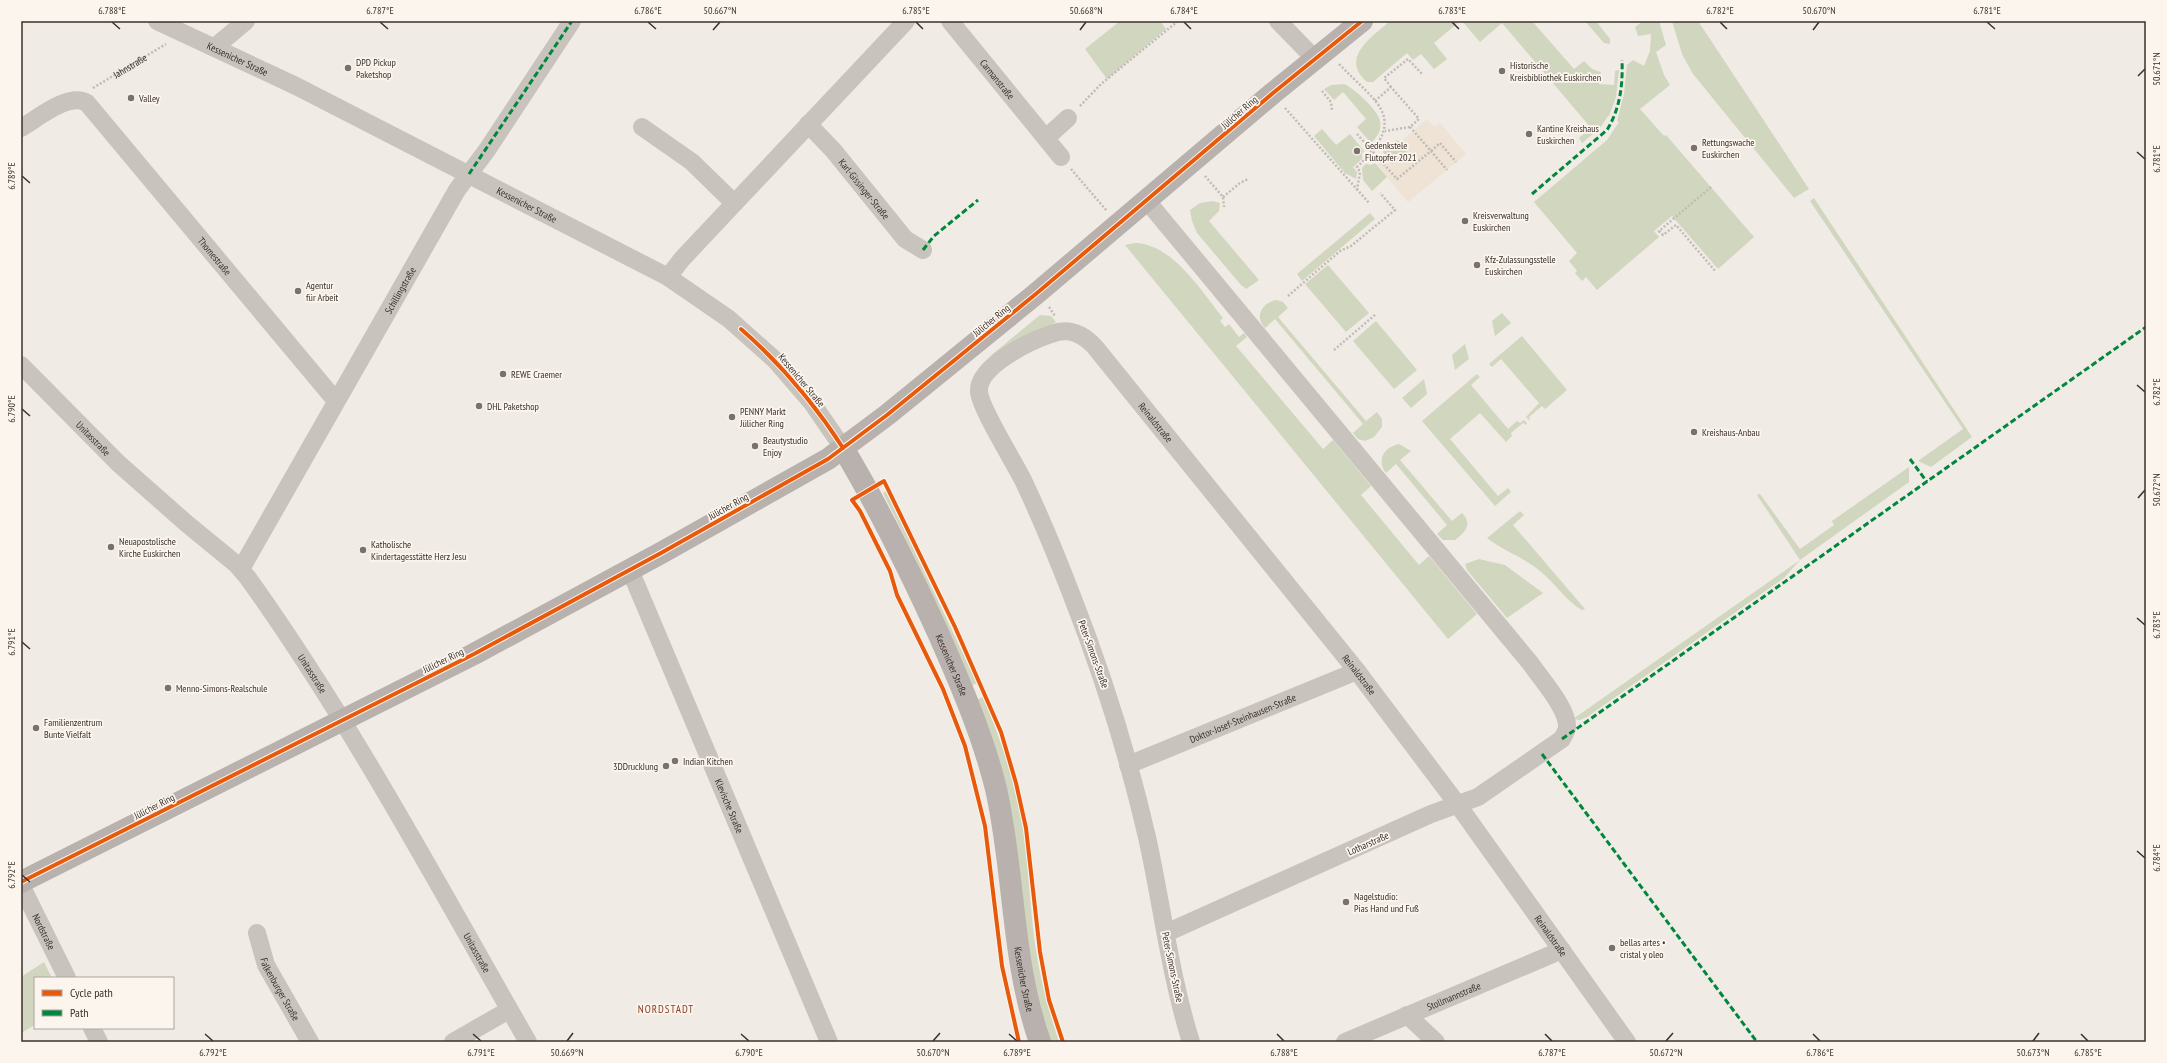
<svg xmlns="http://www.w3.org/2000/svg" width="2167" height="1063" font-family="'PT Sans Narrow',sans-serif">
	<style>
		.green { fill: #d1d6bf }
		.plaza { fill: #eee3d5 }
		.lines { fill: none; stroke-linecap: round; stroke-linejoin: round }
		.path { stroke: #c2bbb6; stroke-width: 2.5; stroke-dasharray: 2 2; stroke-linecap: butt }
		.minor { stroke: #c9c3be; stroke-width: 18 }
		.major { stroke: #b8b1ad; stroke-width: 22 }
		.quiet { stroke: #00873e; stroke-width: 3; stroke-dasharray: 6 3; stroke-linecap: butt }
		.cycleway-casing { stroke: #fbf5ee; stroke-width: 6 }
		.cycleway { stroke: #e8590c; stroke-width: 4 }
		.ticks { fill: none; stroke: #3b302b; stroke-width: 1.5 }
		.poi-dot { fill: #7a716c; stroke: #fbf5ee; stroke-width: 1.5 }
		.labels { text-anchor: middle; stroke-width: 3.5; stroke-linejoin: round; paint-order: stroke }
		.street-label { font-size: 10px; fill: #3b302b; stroke: #fbf5ee }
		.poi-label { font-size: 10px; fill: #3b302b; stroke: #fbf5ee; text-anchor: start }
		.neighbourhood-label { font-size: 11px; letter-spacing: 1px; fill: #8c3b22; stroke: #fbf5ee }
		.neatline { fill: none; stroke: #3b302b; stroke-width: 1.5 }
		.ticks-label { font-size: 10px; text-anchor: middle; fill: #3b302b }
	</style>
	<rect width="100%" height="100%" fill="#f0ebe5"/>
	<path class="green" d="M 1120,21 L 1160,21 L 1166,29 L 1107,79 L 1085,49 Z
		M 1390,21 L 1460,21 L 1434,43 L 1447,59 L 1434,69 L 1421,54 L 1413,60 L 1407,53 L 1373,82 L 1367,82 C 1339,58 1372,37 1390,21 Z
		M 1462,21 L 1532,21 L 1574,69 L 1584,61 L 1592,69 L 1601,72 L 1599,84 L 1614,85 L 1615,71 L 1619,70 L 1616,97 L 1609,116 L 1608,116 L 1600,128 L 1582,143 L 1579,138 L 1591,128 L 1502,23 L 1480,42 Z
		M 1585,21 L 1596,21 L 1610,39 L 1610,44 L 1604,43 Z
		M 1643,21 L 1659,21 L 1666,45 L 1656,52 L 1664,75 L 1670,85 L 1640,109 L 1664,136 L 1666,135 L 1754,237 L 1718,269 L 1672,216 L 1654,231 L 1659,237 L 1597,290 L 1586,277 L 1582,281 L 1575,273 L 1577,271 L 1569,261 L 1577,253 L 1534,202 L 1607,140 L 1619,122 L 1617,121 L 1624,94 L 1627,65 L 1633,60 L 1644,66 L 1650,51 L 1651,34 L 1638,36 L 1635,27 Z
		M 1672,21 L 1698,21 L 1809,189 L 1794,198 L 1693,74 L 1682,54 Z
		M 1344,84 C 1354,88 1378,110 1380,121 C 1382,131 1377,137 1371,143 L 1357,127 L 1366,119 L 1343,92 L 1334,100 L 1324,89 L 1331,85 Z
		M 1322,129 L 1336,145 L 1350,134 L 1364,151 L 1362,154 L 1362,159 L 1353,167 L 1357,172 L 1356,179 L 1345,173 L 1314,136 Z
		M 1396,140 L 1400,142 L 1408,151 L 1392,164 L 1383,152 L 1384,149 Z
		M 1375,163 L 1387,177 L 1372,191 L 1363,180 L 1362,168 L 1366,164 L 1371,165 Z
		M 1814,198 L 1972,437 L 1931,467 L 1918,461 L 1963,429 L 1810,201 Z
		M 1212,201 L 1220,203 L 1219,211 L 1209,221 L 1259,280 L 1246,289 L 1241,285 L 1197,233 L 1192,221 L 1190,210 L 1200,203 Z
		M 1370,213 L 1375,219 L 1302,281 L 1297,274 Z
		M 1135,243 C 1173,244 1201,291 1223,318 L 1220,321 L 1225,327 L 1229,324 L 1239,337 L 1244,333 L 1247,337 L 1236,346 L 1323,449 L 1333,440 L 1371,486 L 1361,495 L 1419,565 L 1429,556 L 1477,614 L 1448,639 L 1125,245 Z
		M 1328,265 L 1369,313 L 1346,332 L 1305,284 Z
		M 1276,300 L 1283,302 L 1288,308 L 1278,317 L 1366,421 L 1377,412 L 1382,419 L 1382,427 L 1374,437 L 1365,441 L 1358,439 L 1353,433 L 1363,424 L 1275,319 L 1265,328 C 1254,316 1262,303 1276,300 Z
		M 1502,313 L 1511,323 L 1495,336 L 1492,321 Z
		M 1040,315 L 1051,316 L 1056,322 L 989,357 Z
		M 1376,321 L 1417,370 L 1394,389 L 1353,341 Z
		M 1522,336 L 1567,390 L 1545,409 L 1542,406 L 1529,417 L 1530,421 L 1526,417 L 1539,403 L 1501,359 L 1492,367 L 1489,364 Z
		M 1465,344 L 1469,359 L 1455,370 L 1452,355 Z
		M 1477,374 L 1480,377 L 1471,385 L 1508,429 L 1517,421 L 1520,423 L 1524,420 L 1527,423 L 1526,425 L 1523,423 L 1511,433 L 1512,436 L 1506,442 L 1480,413 L 1450,439 L 1498,496 L 1508,488 L 1511,492 L 1495,506 L 1422,421 Z
		M 1424,379 L 1427,394 L 1411,408 L 1402,398 Z
		M 1399,444 L 1411,451 L 1400,460 L 1452,521 L 1462,513 C 1473,524 1465,533 1455,540 L 1443,540 L 1437,534 L 1447,525 L 1396,464 L 1386,473 C 1376,460 1384,447 1399,444 Z
		M 1909,467 L 1909,482 L 1800,560 L 1784,578 L 1587,717 L 1580,720 L 1573,719 L 1800,560 L 1757,495 L 1760,494 L 1800,549 L 1834,525 L 1832,521 Z
		M 886,491 L 977,683 L 971,686 L 918,564 L 883,493 Z
		M 1520,511 L 1524,515 L 1513,525 L 1585,609 L 1582,610 C 1565,600 1555,583 1540,571 C 1523,557 1504,551 1487,538 Z
		M 1479,559 L 1505,565 L 1543,593 L 1507,618 L 1467,570 L 1465,564 Z
		M 983,697 C 1001,740 1016,784 1023,830 C 1029,870 1030,911 1036,951 C 1041,982 1049,1012 1059,1042 L 1049,1042 L 1044,1029 L 976,700 Z
		M 44,962 L 52,978 L 35,978 L 35,1025 L 21,1033 L 21,977 Z"/>
	<path class="plaza" d="M 1427,119 L 1434,127 L 1440,123 L 1466,154 L 1408,202 L 1377,165 L 1386,158 L 1392,164 L 1407,151 L 1400,142 Z"/>
	<g class="lines">
		<g class="path">
			<path d="M 1339,64 C 1377,104 1410,117 1357,167 L 1360,172 L 1357,190"/>
			<path d="M 1391,87 L 1384,78 L 1408,59 L 1423,75"/>
			<path id="s1" d="M 93,88 L 166,44"/>
			<path d="M 1322,91 L 1331,102 L 1332,110"/>
			<path d="M 1375,101 L 1391,87 L 1419,119 L 1410,127 L 1385,131"/>
			<path d="M 1080,106 L 1101,84 L 1178,21"/>
			<path d="M 1285,108 L 1369,203"/>
			<path d="M 1410,127 L 1431,151 L 1440,143 L 1456,162"/>
			<path d="M 1357,134 L 1397,179 L 1431,151 L 1447,170"/>
			<path d="M 1071,169 L 1107,211"/>
			<path d="M 1205,176 L 1223,197 L 1224,207"/>
			<path d="M 1711,187 L 1659,231 L 1663,235 L 1676,225 L 1716,272"/>
			<path d="M 1223,197 L 1240,183 L 1248,179"/>
			<path d="M 1288,296 L 1340,251 L 1351,246 L 1395,210 L 1380,193"/>
			<path d="M 1049,307 L 1055,316"/>
			<path d="M 1334,350 L 1376,314"/>
		</g>
		<g class="minor">
			<path id="s2" d="M 157,21 L 296,86 L 668,277 L 729,319 L 775,360 L 812,403 L 843,448"/>
			<path id="s3" d="M 950,21 L 1061,157"/>
			<path d="M 1278,21 L 1316,60"/>
			<path d="M 215,47 L 246,21"/>
			<path id="s4" d="M 808,124 L 833,150 L 905,239 L 923,250"/>
			<path d="M 642,127 L 692,162 L 734,203"/>
			<path id="s5" d="M 21,128 C 38,118 69,92 87,103 L 336,401"/>
			<path d="M 1046,138 L 1068,118"/>
			<path d="M 1147,201 L 1531,664 C 1541,679 1568,709 1567,727 C 1567,731 1564,735 1562,739 L 1478,797 L 1431,814 L 1166,933"/>
			<path d="M 668,277 L 682,259 L 906,21"/>
			<path id="s6" d="M 21,365 L 118,463 L 186,523 L 236,564 L 248,578 C 353,725 438,885 528,1042"/>
			<path id="s7" d="M 241,569 L 457,190 L 487,150 L 572,21"/>
			<path id="s8" d="M 630,570 L 829,1042"/>
			<path id="s9" d="M 1128,765 L 1357,671"/>
			<path id="s10" d="M 21,885 L 67,978"/>
			<path id="s11" d="M 257,933 L 266,965 L 310,1042"/>
			<path d="M 1407,1015 L 1436,1042"/>
			<path d="M 92,1028 L 99,1042"/>
			<path d="M 453,1042 L 509,1010"/>
			<path id="s12" d="M 1191,1042 C 1170,975 1162,905 1147,837 C 1128,755 1103,675 1072,596 C 1057,557 1041,518 1023,480 C 1014,462 979,406 979,391 C 978,366 1030,341 1051,334 C 1069,327 1083,334 1095,347 L 1357,671 L 1458,805 L 1627,1042"/>
			<path id="s13" d="M 1345,1042 L 1562,950"/>
		</g>
		<g class="major">
			<path id="s14" d="M 843,448 C 879,508 910,571 939,635 C 961,685 983,736 996,789 C 1015,873 1011,960 1040,1042"/>
			<path d="M 21,882 L 474,654 L 661,553 L 828,459 L 887,415 L 1037,293 L 1273,93 L 1362,21"/>
		</g>
		<path class="quiet" d="M 469,174 L 572,21
			M 1532,194 L 1607,130 C 1620,109 1623,85 1622,60
			M 923,250 L 934,236 L 978,200
			M 1910,459 L 1927,482
			M 1562,739 L 2146,327
			M 1542,754 L 1757,1042"/>
		<g class="cycleway-casing">
			<path id="cycleway" d="M 741,329 C 781,364 814,403 843,448
				M 21,882 L 474,654 L 661,553 L 828,459 L 887,415 L 1037,293 L 1273,93 L 1362,21
				M 1019,1042 L 1002,966 L 985,826 L 965,746 L 943,689 L 897,595 L 890,571 L 860,511 L 852,500 L 884,481 L 955,627 L 1001,732 L 1016,783 L 1026,828 L 1040,952 L 1049,1000 L 1063,1042"/>
		</g>
		<use href="#cycleway" class="cycleway"/>
	</g>
	<path class="ticks" d="M 112,22 L 120,29M 380,22 L 388,29M 648,22 L 656,29M 916,22 L 923,29M 1184,22 L 1191,29M 1452,22 L 1459,29M 1720,22 L 1727,29M 1987,22 L 1995,29M 713,30 L 720,22M 1080,30 L 1086,22M 1813,30 L 1819,22M 2138,76 L 2145,69M 2137,152 L 2145,159M 22,176 L 30,183M 2137,385 L 2145,392M 22,409 L 30,416M 2138,498 L 2145,490M 2137,618 L 2145,625M 22,642 L 30,649M 2137,851 L 2145,858M 22,875 L 30,882M 205,1034 L 213,1041M 473,1034 L 481,1041M 741,1034 L 749,1041M 1009,1034 L 1017,1041M 1277,1034 L 1284,1041M 1545,1034 L 1552,1041M 1813,1034 L 1820,1041M 2081,1034 L 2088,1041M 567,1041 L 573,1033M 933,1041 L 940,1033M 1666,1041 L 1673,1033M 2033,1041 L 2039,1033"/>
	<g class="poi-dot">
		<circle cx="348" cy="68" r="4"/>
		<circle cx="1502" cy="71" r="4"/>
		<circle cx="131" cy="98" r="4"/>
		<circle cx="1529" cy="134" r="4"/>
		<circle cx="1694" cy="148" r="4"/>
		<circle cx="1357" cy="151" r="4"/>
		<circle cx="1465" cy="221" r="4"/>
		<circle cx="1477" cy="265" r="4"/>
		<circle cx="298" cy="291" r="4"/>
		<circle cx="503" cy="374" r="4"/>
		<circle cx="479" cy="406" r="4"/>
		<circle cx="732" cy="417" r="4"/>
		<circle cx="1694" cy="432" r="4"/>
		<circle cx="755" cy="446" r="4"/>
		<circle cx="111" cy="547" r="4"/>
		<circle cx="363" cy="550" r="4"/>
		<circle cx="168" cy="688" r="4"/>
		<circle cx="36" cy="728" r="4"/>
		<circle cx="675" cy="761" r="4"/>
		<circle cx="666" cy="766" r="4"/>
		<circle cx="1346" cy="902" r="4"/>
		<circle cx="1612" cy="948" r="4"/>
	</g>
	<g class="labels">
		<g class="street-label">
			<text dy="4" stroke="none"><textPath href="#s2" startOffset="89">Kessenicher Straße</textPath></text>
			<text dy="4" stroke="none"><textPath href="#s1" startOffset="43">Jahnstraße</textPath></text>
			<text dy="4" stroke="none"><textPath href="#s3" startOffset="75">Carmanstraße</textPath></text>
			<text transform="translate(1239 112) rotate(-41)" y="4">Jülicher Ring</text>
			<text dy="4" stroke="none"><textPath href="#s4" startOffset="86">Karl-Gissinger-Straße</textPath></text>
			<text dy="4" stroke="none"><textPath href="#s2" startOffset="413">Kessenicher Straße</textPath></text>
			<text dy="4" stroke="none"><textPath href="#s5" startOffset="273">Thomestraße</textPath></text>
			<text dy="4" stroke="none"><textPath href="#s7" startOffset="321">Schillingstraße</textPath></text>
			<text transform="translate(991 320) rotate(-39)" y="4">Jülicher Ring</text>
			<text transform="translate(802 380) rotate(50)" y="4">Kessenicher Straße</text>
			<text dy="4" stroke="none"><textPath href="#s12" startOffset="930">Reinaldstraße</textPath></text>
			<text dy="4" stroke="none"><textPath href="#s6" startOffset="103">Unitasstraße</textPath></text>
			<text transform="translate(728 506) rotate(-29)" y="4">Jülicher Ring</text>
			<text transform="translate(1094 654) rotate(70)" y="4">Peter-Simons-Straße</text>
			<text transform="translate(443 660) rotate(-26)" y="4">Jülicher Ring</text>
			<text dy="4" stroke="none"><textPath href="#s14" startOffset="243">Kessenicher Straße</textPath></text>
			<text dy="4" stroke="none"><textPath href="#s6" startOffset="427">Unitasstraße</textPath></text>
			<text dy="4" stroke="none"><textPath href="#s12" startOffset="1254">Reinaldstraße</textPath></text>
			<text dy="4" stroke="none"><textPath href="#s9" startOffset="124">Doktor-Josef-Steinhausen-Straße</textPath></text>
			<text transform="translate(154 806) rotate(-27)" y="4">Jülicher Ring</text>
			<text dy="4" stroke="none"><textPath href="#s8" startOffset="256">Klevische Straße</textPath></text>
			<text transform="translate(1368 843) rotate(-24)" y="4">Lotharstraße</text>
			<text dy="4" stroke="none"><textPath href="#s10" startOffset="52">Nordstraße</textPath></text>
			<text dy="4" stroke="none"><textPath href="#s12" startOffset="1578">Reinaldstraße</textPath></text>
			<text dy="4" stroke="none"><textPath href="#s6" startOffset="751">Unitasstraße</textPath></text>
			<text transform="translate(1173 967) rotate(78)" y="4">Peter-Simons-Straße</text>
			<text dy="4" stroke="none"><textPath href="#s14" startOffset="567">Kessenicher Straße</textPath></text>
			<text dy="4" stroke="none"><textPath href="#s11" startOffset="61">Falkenburger Straße</textPath></text>
			<text dy="4" stroke="none"><textPath href="#s13" startOffset="118">Stollmannstraße</textPath></text>
		</g>
		<g class="poi-label">
			<text x="356" y="66">DPD Pickup<tspan x="356" dy="12">Paketshop</tspan></text>
			<text x="1510" y="69">Historische<tspan x="1510" dy="12">Kreisbibliothek Euskirchen</tspan></text>
			<text x="139" y="102">Valley</text>
			<text x="1537" y="132">Kantine Kreishaus<tspan x="1537" dy="12">Euskirchen</tspan></text>
			<text x="1702" y="146">Rettungswache<tspan x="1702" dy="12">Euskirchen</tspan></text>
			<text x="1365" y="149">Gedenkstele<tspan x="1365" dy="12">Flutopfer 2021</tspan></text>
			<text x="1473" y="219">Kreisverwaltung<tspan x="1473" dy="12">Euskirchen</tspan></text>
			<text x="1485" y="263">Kfz-Zulassungsstelle<tspan x="1485" dy="12">Euskirchen</tspan></text>
			<text x="306" y="289">Agentur<tspan x="306" dy="12">für Arbeit</tspan></text>
			<text x="511" y="378">REWE Craemer</text>
			<text x="487" y="410">DHL Paketshop</text>
			<text x="740" y="415">PENNY Markt<tspan x="740" dy="12">Jülicher Ring</tspan></text>
			<text x="1702" y="436">Kreishaus-Anbau</text>
			<text x="763" y="444">Beautystudio<tspan x="763" dy="12">Enjoy</tspan></text>
			<text x="119" y="545">Neuapostolische<tspan x="119" dy="12">Kirche Euskirchen</tspan></text>
			<text x="371" y="548">Katholische<tspan x="371" dy="12">Kindertagesstätte Herz Jesu</tspan></text>
			<text x="176" y="692">Menno-Simons-Realschule</text>
			<text x="44" y="726">Familienzentrum<tspan x="44" dy="12">Bunte Vielfalt</tspan></text>
			<text x="683" y="765">Indian Kitchen</text>
			<text x="658" y="770" text-anchor="end">3DDruckJung</text>
			<text x="1354" y="900">Nagelstudio:<tspan x="1354" dy="12">Pias Hand und Fuß</tspan></text>
			<text x="1620" y="946">bellas artes •<tspan x="1620" dy="12">cristal y oleo</tspan></text>
		</g>
		<g class="neighbourhood-label">
			<text x="666" y="1013">NORDSTADT</text>
		</g>
	</g>
	<rect width="2167" height="1063" fill="none" stroke="#fbf5ee" stroke-width="44"/>
	<rect x="34" y="977" width="140" height="52" fill="#fbf5ee" stroke="#aea6a0"/>
	<rect x="42" y="990" width="20" height="6" fill="#e8590c" stroke="#aea6a0"/>
	<text x="70" y="997" font-size="12" fill="#3b302b">Cycle path</text>
	<rect x="42" y="1010" width="20" height="6" fill="#00873e" stroke="#aea6a0"/>
	<text x="70" y="1017" font-size="12" fill="#3b302b">Path</text>
	<rect x="22" y="22" width="2123" height="1019" class="neatline"/>
	<g class="ticks-label">
		<text x="112" y="14">6.788°E</text>
		<text x="380" y="14">6.787°E</text>
		<text x="648" y="14">6.786°E</text>
		<text x="720" y="14">50.667°N</text>
		<text x="916" y="14">6.785°E</text>
		<text x="1086" y="14">50.668°N</text>
		<text x="1184" y="14">6.784°E</text>
		<text x="1452" y="14">6.783°E</text>
		<text x="1720" y="14">6.782°E</text>
		<text x="1819" y="14">50.670°N</text>
		<text x="1987" y="14">6.781°E</text>
		<text transform="translate(2156 69) rotate(-90)" y="4">50.671°N</text>
		<text transform="translate(2156 159) rotate(-90)" y="4">6.781°E</text>
		<text transform="translate(11 176) rotate(-90)" y="4">6.789°E</text>
		<text transform="translate(2156 392) rotate(-90)" y="4">6.782°E</text>
		<text transform="translate(11 409) rotate(-90)" y="4">6.790°E</text>
		<text transform="translate(2156 490) rotate(-90)" y="4">50.672°N</text>
		<text transform="translate(2156 625) rotate(-90)" y="4">6.783°E</text>
		<text transform="translate(11 642) rotate(-90)" y="4">6.791°E</text>
		<text transform="translate(2156 858) rotate(-90)" y="4">6.784°E</text>
		<text transform="translate(11 875) rotate(-90)" y="4">6.792°E</text>
		<text x="213" y="1056">6.792°E</text>
		<text x="481" y="1056">6.791°E</text>
		<text x="567" y="1056">50.669°N</text>
		<text x="749" y="1056">6.790°E</text>
		<text x="933" y="1056">50.670°N</text>
		<text x="1017" y="1056">6.789°E</text>
		<text x="1284" y="1056">6.788°E</text>
		<text x="1552" y="1056">6.787°E</text>
		<text x="1666" y="1056">50.672°N</text>
		<text x="1820" y="1056">6.786°E</text>
		<text x="2033" y="1056">50.673°N</text>
		<text x="2088" y="1056">6.785°E</text>
	</g>
</svg>
